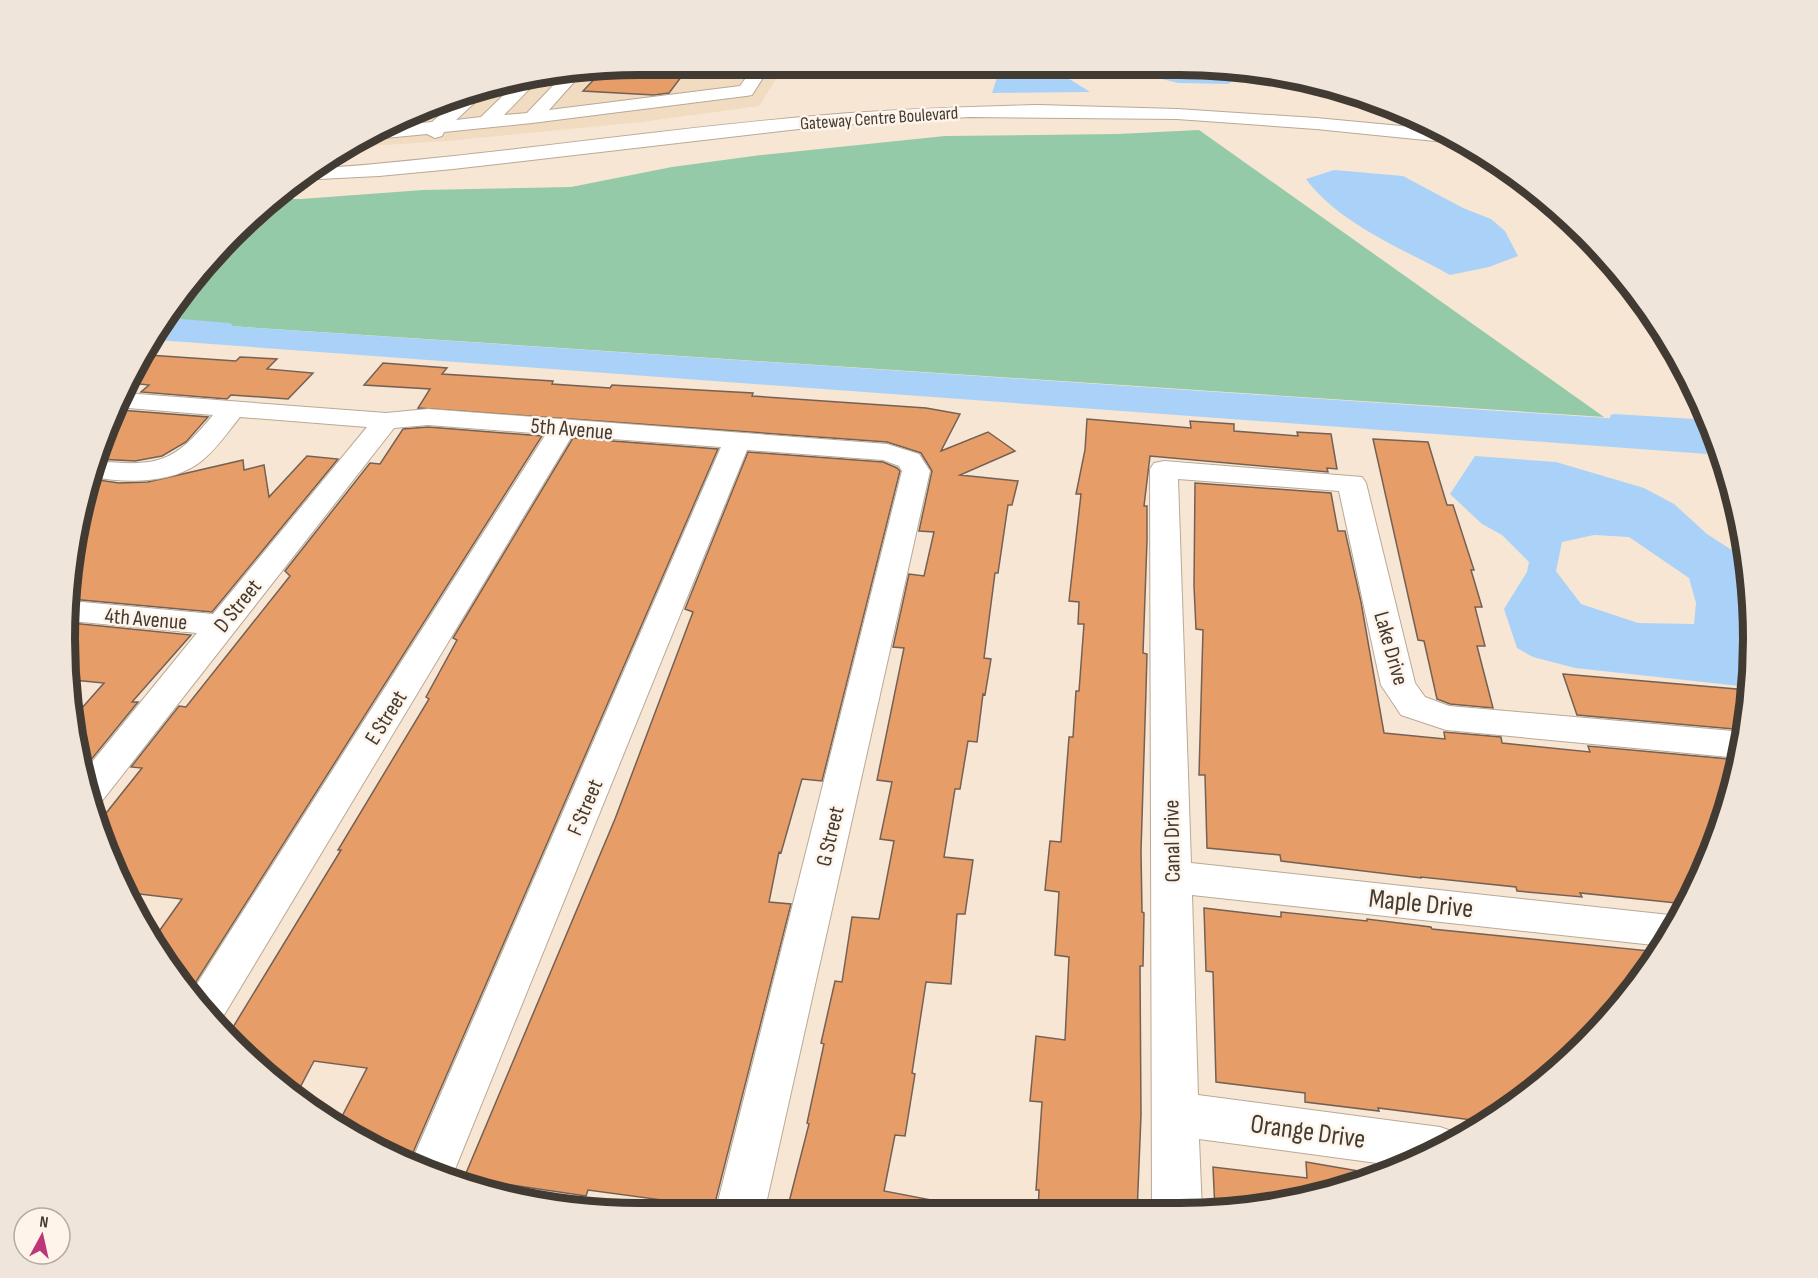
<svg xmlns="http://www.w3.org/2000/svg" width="1818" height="1278" font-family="'Sofia Sans Condensed',sans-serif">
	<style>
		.built { fill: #f1dbc1 }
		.green { fill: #94caa7 }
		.water { fill: #aad2f8; fill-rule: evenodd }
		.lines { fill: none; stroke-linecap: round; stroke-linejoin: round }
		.stream-far1 { stroke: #aad2f8; stroke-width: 6 }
		.stream { stroke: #aad2f8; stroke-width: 8 }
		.building { fill: #e79d67; stroke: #746155; stroke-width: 1.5 }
		.minor-casing { stroke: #b9a996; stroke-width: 2 }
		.minor { fill: #fff; fill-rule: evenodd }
		.labels { text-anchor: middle; stroke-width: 5; stroke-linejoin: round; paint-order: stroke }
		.far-street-label { font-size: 18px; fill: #423b34; stroke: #fff4e9 }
		.street-label { font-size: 22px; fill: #423b34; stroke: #fff4e9 }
		.near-street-label { font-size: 27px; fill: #423b34; stroke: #fff4e9 }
		.rim { fill: none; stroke: #423b34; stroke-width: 8 }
	</style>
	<rect width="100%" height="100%" fill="#f7e6d3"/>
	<path class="built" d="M 639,65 L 785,65 L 759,106 L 641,122 L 447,141 L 352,147 L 490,84 Z"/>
	<path class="green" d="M 1199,130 L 1604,417 L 169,322 L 207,260 L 277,199 L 301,199 L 423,190 L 571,187 L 672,167 L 761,155 L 945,136 L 1118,134 Z"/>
	<path class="water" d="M 1001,65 L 1047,65 L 1090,92 L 992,93 Z
		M 1131,65 L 1179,65 L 1242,71 L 1241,76 L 1228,84 L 1178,83 L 1142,74 Z
		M 1334,170 L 1403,176 L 1463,208 L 1491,219 L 1505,231 L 1518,256 L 1489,267 L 1450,275 C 1403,249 1338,223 1306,179 Z
		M 1514,180 L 1585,233 L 1611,265 L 1604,263 L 1584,245 L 1578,232 L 1549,208 L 1520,191 Z
		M 169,322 L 1711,425 L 1721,455 L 157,340 Z
		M 1475,456 L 1556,462 L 1644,488 L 1674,504 L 1707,534 L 1744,558 L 1746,563 L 1753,639 L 1749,687 L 1575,668 L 1533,657 L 1517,648 L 1504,609 L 1527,572 L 1529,562 L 1502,535 L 1482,524 L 1450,494 ZM 1594,535 L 1629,537 L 1689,578 L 1696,603 L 1694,624 L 1638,623 L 1581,604 L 1556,571 L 1562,542 Z"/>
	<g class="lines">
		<path class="stream-far1" d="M 169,321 L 229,326"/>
		<path class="stream" d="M 1614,418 L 1711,424"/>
	</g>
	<path class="building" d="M 639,64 L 691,64 L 669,93 L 654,95 L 583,91 L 604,69 Z
		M 148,355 L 236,361 L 240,357 L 277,359 L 267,369 L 313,373 L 288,399 L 231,395 L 227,399 L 141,392 L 149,385 L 130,383 Z
		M 383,363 L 447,368 L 442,374 L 553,381 L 552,384 L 610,388 L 612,385 L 717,391 L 753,393 L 752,396 L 926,408 L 960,414 L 941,451 L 988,432 L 1015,451 L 960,475 L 1018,481 L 1012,505 L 1008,505 L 998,573 L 995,573 L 984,658 L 991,659 L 985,695 L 983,694 L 977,742 L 968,741 L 960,789 L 955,789 L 944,857 L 973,860 L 965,914 L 957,914 L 951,984 L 926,982 L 912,1073 L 915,1074 L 905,1136 L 895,1135 L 884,1191 L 942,1202 L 941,1214 L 805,1214 L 787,1210 L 809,1124 L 807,1123 L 824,1044 L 821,1043 L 835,981 L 842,982 L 852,917 L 879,919 L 894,841 L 880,839 L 892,782 L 877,780 L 904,648 L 893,647 L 909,574 L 924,576 L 934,532 L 919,531 L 932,471 L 921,453 L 887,442 L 418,408 L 430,389 L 364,385 Z
		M 120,410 L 208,417 L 186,442 L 162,456 L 135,461 L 98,459 L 108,420 Z
		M 1087,419 L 1191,428 L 1190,421 L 1234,424 L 1234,431 L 1298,436 L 1297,432 L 1331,434 L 1337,469 L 1327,468 L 1328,472 L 1150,456 L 1144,506 L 1147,506 L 1147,540 L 1143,653 L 1147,654 L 1146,690 L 1141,851 L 1142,912 L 1144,913 L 1143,966 L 1140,966 L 1141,1115 L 1137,1214 L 1038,1214 L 1039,1190 L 1036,1190 L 1042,1102 L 1030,1101 L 1036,1036 L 1065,1040 L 1069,957 L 1055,955 L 1059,892 L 1045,890 L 1050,841 L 1061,842 L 1069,737 L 1073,737 L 1076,691 L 1079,691 L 1084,624 L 1078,624 L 1079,602 L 1069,601 L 1081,494 L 1076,494 L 1085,450 Z
		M 428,427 L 542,436 L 192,988 L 155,937 L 182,899 L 123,892 L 99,822 L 142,768 L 131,767 L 179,706 L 186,707 L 290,576 L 285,571 L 370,463 L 380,464 L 403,429 Z
		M 573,438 L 718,449 L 408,1164 L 337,1126 L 367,1068 L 314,1061 L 295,1097 L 233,1045 L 227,1037 L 341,850 L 338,850 L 429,699 L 426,697 L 457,640 L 453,638 Z
		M 1373,439 L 1428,442 L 1447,505 L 1453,505 L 1474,570 L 1471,570 L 1482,607 L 1475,607 L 1485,646 L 1477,646 L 1493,708 L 1450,704 L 1437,699 L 1424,641 L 1418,640 Z
		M 748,452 L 883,462 L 897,468 L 900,471 L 822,781 L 802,779 L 781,853 L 779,852 L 769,902 L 791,904 L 714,1207 L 588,1190 L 586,1196 L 464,1178 L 615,819 L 693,612 L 685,609 Z
		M 307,456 L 338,459 L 212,612 L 71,599 L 69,564 L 92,479 L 119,483 L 148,482 L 243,460 L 244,470 L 264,465 L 269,497 Z
		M 1195,483 L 1331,493 L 1338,531 L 1345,531 L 1361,602 L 1384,733 L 1445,739 L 1444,732 L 1501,737 L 1502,743 L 1590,752 L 1588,746 L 1740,760 L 1710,859 L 1686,904 L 1580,893 L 1582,897 L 1517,891 L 1516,887 L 1421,877 L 1421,878 L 1281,861 L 1280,855 L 1207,848 L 1205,775 L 1199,775 L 1203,630 L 1196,629 L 1194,586 Z
		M 71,623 L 191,635 L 132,702 L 138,702 L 90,761 L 79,760 L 75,751 L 74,717 L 104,683 L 73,680 Z
		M 1563,674 L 1748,690 L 1745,730 L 1577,715 Z
		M 1204,908 L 1281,917 L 1281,912 L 1367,921 L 1367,919 L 1431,927 L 1432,929 L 1660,952 L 1585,1045 L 1480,1121 L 1378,1108 L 1379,1111 L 1305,1102 L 1305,1093 L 1216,1082 L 1213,972 L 1206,971 Z
		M 1306,1162 L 1376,1174 L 1291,1203 L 1215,1210 L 1213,1167 L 1307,1178 Z"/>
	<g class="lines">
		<g class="minor-casing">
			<path id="minor" d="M 755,65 L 771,65 L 752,95 L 746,96 L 532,123 L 444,132 L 442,136 L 435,138 L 427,134 L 385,138 L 378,135 L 400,125 L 432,122 L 458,99 L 486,86 L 488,89 L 485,93 L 456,120 L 481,117 L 519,80 L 539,79 L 504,115 L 527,113 L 563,75 L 582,73 L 549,110 L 740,86 Z
				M 1038,105 L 1177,109 L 1316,118 L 1433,129 L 1462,140 L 1455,143 L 1316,129 L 1177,119 L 969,117 L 824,126 L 453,169 L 379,176 L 299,180 L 312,169 C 484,157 654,129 826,115 C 896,109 967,107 1038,105 Z
				M 125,393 L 386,413 L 428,409 L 887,444 L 919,454 L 930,471 L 764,1213 L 715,1213 L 902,471 L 899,466 L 883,460 L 747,450 L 451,1179 L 410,1165 L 721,447 L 572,436 L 221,1020 L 216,1022 L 193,990 L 546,434 L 428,425 L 394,428 L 102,801 L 93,804 L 83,773 L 197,633 L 71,621 L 71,601 L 213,614 L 367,427 L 240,417 C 227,433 215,451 199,463 C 170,484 126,483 93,477 L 97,461 C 158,467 174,463 213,415 L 116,407 Z
				M 1164,461 L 1362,477 L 1366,483 L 1415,683 L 1425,697 L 1449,706 L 1744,732 L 1740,758 L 1446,730 L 1401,715 L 1381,685 L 1339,491 L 1178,479 L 1191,863 L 1679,916 L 1663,946 L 1192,895 L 1198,1095 L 1440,1127 L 1457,1133 L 1458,1136 L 1433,1154 L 1399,1166 L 1199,1139 L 1202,1211 L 1152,1213 L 1150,469 L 1154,463 Z"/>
		</g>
		<use href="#minor" class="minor"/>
	</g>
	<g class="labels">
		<g class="far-street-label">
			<text transform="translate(879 118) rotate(-4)" y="6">Gateway Centre Boulevard</text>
		</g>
		<g class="street-label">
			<text transform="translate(572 428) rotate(5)" y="8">5th Avenue</text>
			<text transform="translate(237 605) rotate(-51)" y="8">D Street</text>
			<text transform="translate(146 618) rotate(5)" y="8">4th Avenue</text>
			<text transform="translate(1392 648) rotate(74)" y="8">Lake Drive</text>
			<text transform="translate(385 717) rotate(-58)" y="8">E Street</text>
			<text transform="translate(584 807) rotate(-67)" y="8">F Street</text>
			<text transform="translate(829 836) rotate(-77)" y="8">G Street</text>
			<text transform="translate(1171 841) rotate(-91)" y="8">Canal Drive</text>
		</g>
		<g class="near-street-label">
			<text transform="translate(1421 903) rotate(6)" y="9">Maple Drive</text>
			<text transform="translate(1308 1131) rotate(8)" y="9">Orange Drive</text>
		</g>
	</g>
	<path d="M0 0H1818V1278H0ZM639 75H1179A564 564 0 0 1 1743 639V639A564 564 0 0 1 1179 1203H639A564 564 0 0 1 75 639V639A564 564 0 0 1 639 75Z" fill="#f0e5db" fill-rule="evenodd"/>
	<path class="rim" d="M639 75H1179A564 564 0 0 1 1743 639V639A564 564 0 0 1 1179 1203H639A564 564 0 0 1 75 639V639A564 564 0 0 1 639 75Z"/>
	<g transform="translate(42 1236) rotate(8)"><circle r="28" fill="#fff4e9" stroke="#b3aaa1" stroke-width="1.5"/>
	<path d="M0-4.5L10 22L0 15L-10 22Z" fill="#bc3679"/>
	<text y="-9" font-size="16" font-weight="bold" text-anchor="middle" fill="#423b34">N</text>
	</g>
</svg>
